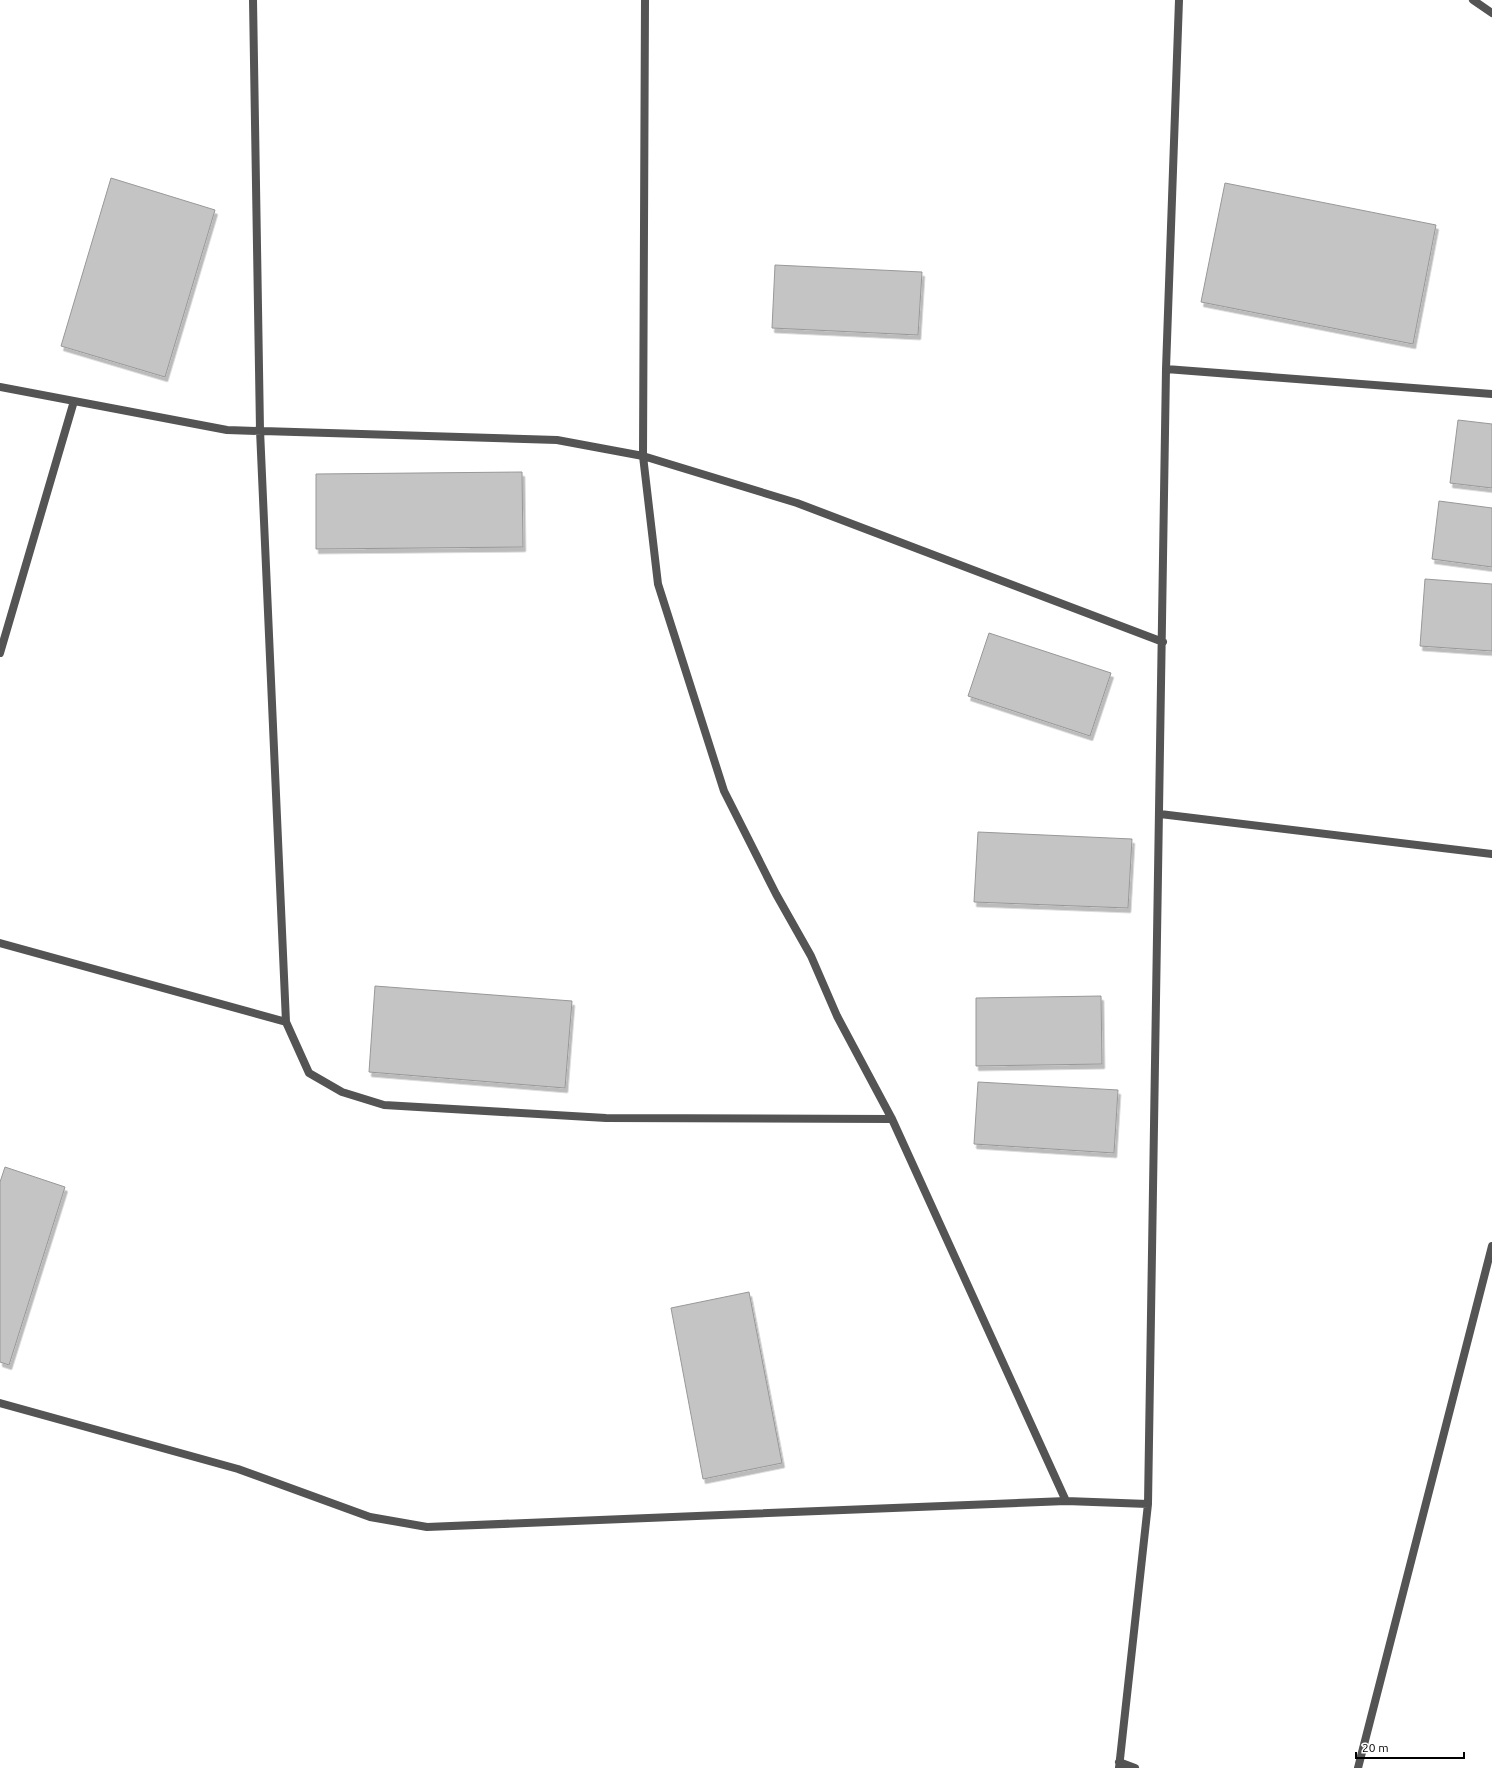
<svg xmlns="http://www.w3.org/2000/svg" width="1492" height="1768" font-family="Ubuntu,sans-serif">
	<style>
		.building { fill: #c4c4c4; stroke: #989898; filter: url(#shadow) }
		.lines { fill: none; stroke-linecap: round; stroke-linejoin: round }
		.street { stroke: #545454; stroke-width: 8 }
	</style>
	<defs>
		<filter id="shadow"><feDropShadow dx="2.5" dy="4.5" stdDeviation="0" flood-color="#0004"/></filter>
	</defs>
	<rect width="100%" height="100%" fill="#fff"/>
	<path class="building" d="M 111,178 L 215,210 L 165,377 L 61,346 Z
		M 1225,183 L 1436,225 L 1413,344 L 1201,302 Z
		M 775,265 L 922,272 L 918,335 L 772,328 Z
		M 1458,420 L 1492,424 L 1492,488 L 1450,483 Z
		M 522,472 L 523,547 L 316,549 L 316,474 Z
		M 1439,501 L 1492,508 L 1492,567 L 1432,559 Z
		M 1425,579 L 1492,584 L 1492,651 L 1420,646 Z
		M 989,633 L 1111,673 L 1090,736 L 968,696 Z
		M 978,832 L 1132,839 L 1128,908 L 974,902 Z
		M 375,986 L 572,1001 L 565,1088 L 369,1072 Z
		M 1101,996 L 1102,1064 L 976,1066 L 976,998 Z
		M 978,1082 L 1118,1090 L 1114,1153 L 974,1144 Z
		M 5,1167 L 65,1187 L 9,1365 L 0,1362 L 0,1182 Z
		M 749,1292 L 782,1463 L 703,1479 L 671,1308 Z"/>
	<g class="lines">
		<path class="street" d="M 253,0 L 260,430 L 286,1022 L 309,1073 L 342,1092 L 384,1105 L 606,1118 L 892,1119
			M 645,0 L 643,456 L 658,584 L 724,791 L 776,894 L 811,956 L 837,1016 L 892,1119 L 1066,1501
			M 1473,0 L 1492,13
			M 1166,369 L 1492,394
			M 0,387 L 227,430 L 557,440 L 643,456 L 797,503 L 1163,642
			M 0,653 L 74,401
			M 1160,814 L 1492,854
			M 0,943 L 286,1022
			M 0,1403 L 238,1469 L 370,1517 L 427,1527 L 1066,1501 L 1148,1504
			M 1119,1762 L 1135,1768
			M 1119,1768 L 1148,1504 L 1166,369 L 1179,0
			M 1358,1768 L 1492,1246"/>
	</g>
	<path d="M1356 1752v6h108v-6" fill="none" stroke="#000000" stroke-width="2"/>
	<text x="1362" y="1752" font-size="12" fill="#000000" stroke="#ffffff" stroke-width="3" paint-order="stroke">20 m</text>
</svg>
